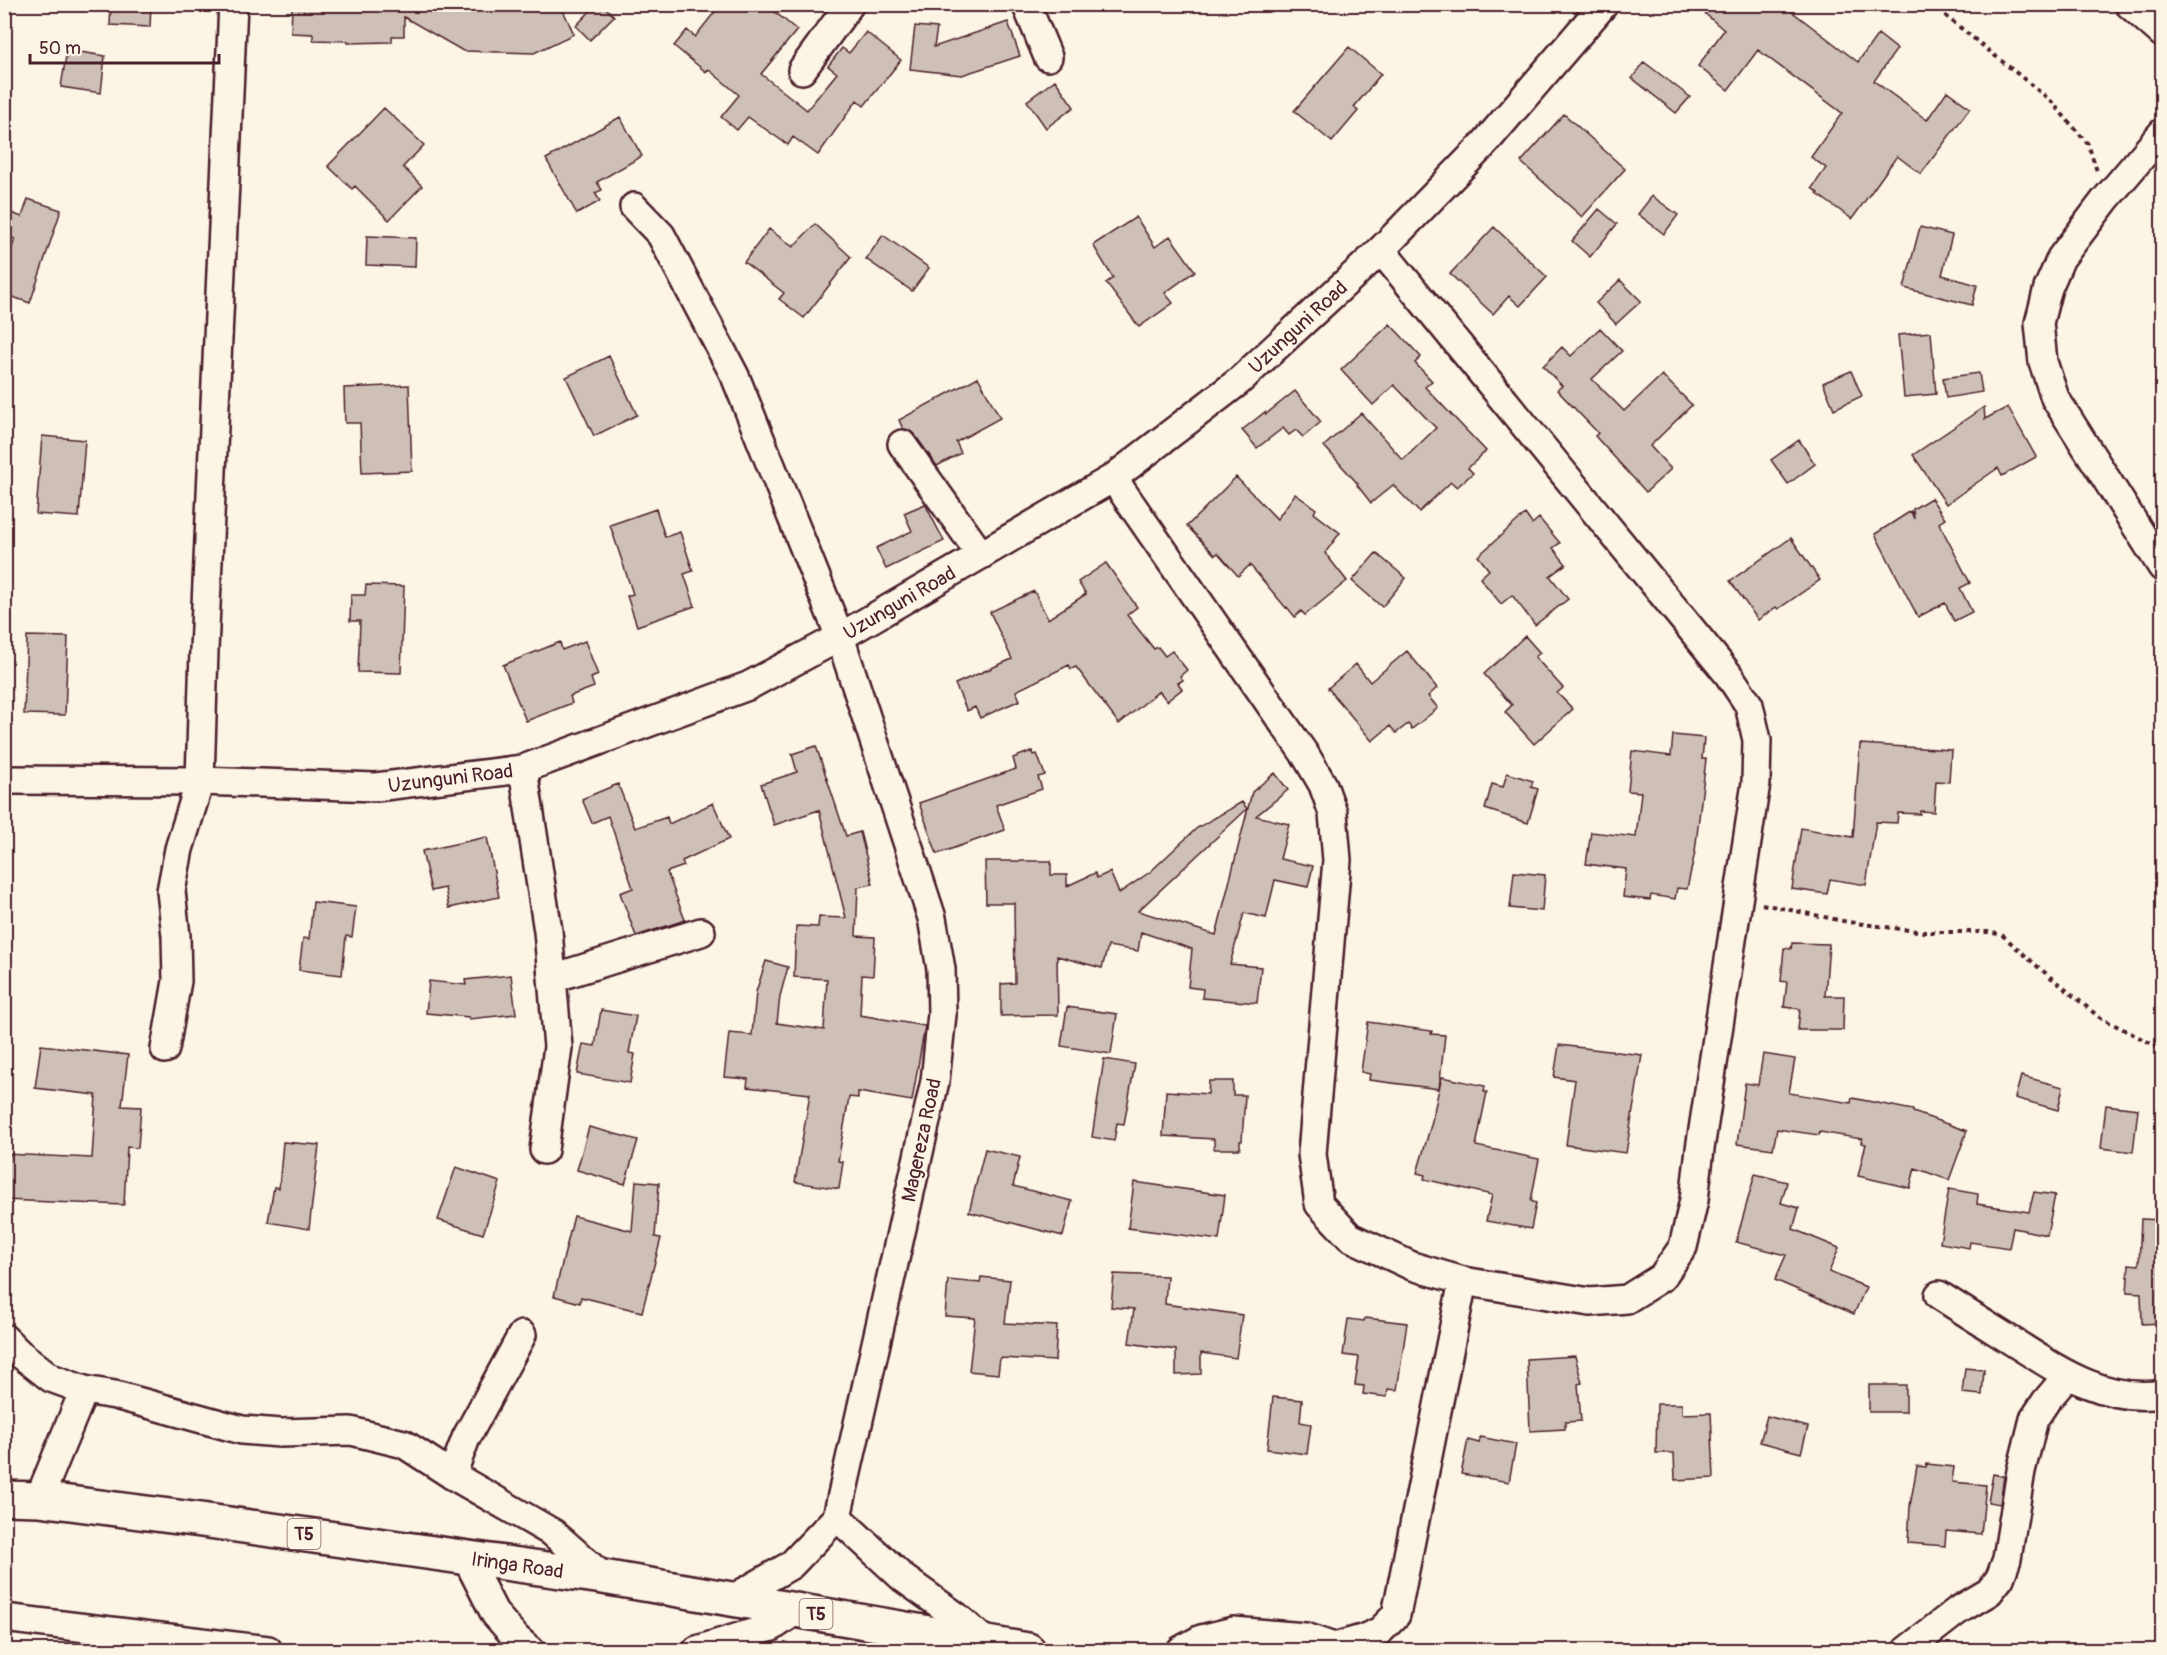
<svg xmlns="http://www.w3.org/2000/svg" width="2167" height="1655" font-family="Pangolin,sans-serif">
	<style>
		.building { fill: #cfc0b7; stroke: #4a1f2b; stroke-width: 1.5 }
		.lines { fill: none; stroke-linecap: round; stroke-linejoin: round }
		.minor-casing { stroke: #4a1f2b; stroke-width: 32 }
		.highway-casing { stroke: #4a1f2b; stroke-width: 38 }
		.path { stroke: #4a1f2b; stroke-width: 4; stroke-dasharray: 4.5 4.5; stroke-linecap: butt }
		.minor { stroke: #fcf5e5; stroke-width: 27 }
		.highway { stroke: #fcf5e5; stroke-width: 33 }
		.labels { text-anchor: middle; stroke-width: 4.5; stroke-linejoin: round; paint-order: stroke }
		.shield { fill: #fcf5e5; stroke: #7f5f63; stroke-width: 1.5 }
		.shield-label { font-size: 18px; font-weight: bold; fill: #4a1f2b }
		.street-label { font-size: 20px; fill: #4a1f2b; stroke: #fcf5e5 }
	</style>
	<rect width="100%" height="100%" fill="#fcf5e5"/>
	<filter id="ink" filterUnits="userSpaceOnUse"><feTurbulence type="fractalNoise" baseFrequency=".0167" numOctaves="2"/><feDisplacementMap in="SourceGraphic" scale="12" xChannelSelector="R" yChannelSelector="G"/><feConvolveMatrix kernelMatrix="1 2 1 2 8 2 1 2 1" color-interpolation-filters="sRGB"/></filter>
	<g filter="url(#ink)">
		<path class="building" d="M 111,4 L 151,4 L 150,27 L 110,25 Z
			M 292,4 L 560,4 L 574,34 L 534,53 L 463,51 L 404,17 L 404,36 L 392,36 L 392,42 L 348,43 L 348,41 L 313,40 L 313,34 L 291,33 Z
			M 597,4 L 602,4 L 614,16 L 590,40 L 576,26 Z
			M 721,4 L 765,4 L 797,30 L 761,74 L 807,110 L 837,73 L 828,66 L 842,48 L 849,53 L 866,32 L 901,60 L 864,106 L 857,100 L 818,155 L 793,137 L 788,145 L 748,117 L 737,130 L 721,117 L 739,95 L 708,69 L 706,72 L 674,46 L 687,30 L 695,37 Z
			M 1694,4 L 1782,4 L 1858,62 L 1878,34 L 1897,49 L 1874,81 L 1927,120 L 1947,91 L 1970,108 L 1921,174 L 1897,156 L 1852,219 L 1817,194 L 1818,193 L 1812,188 L 1826,168 L 1811,157 L 1842,113 L 1758,50 L 1728,90 L 1698,66 L 1724,30 Z
			M 1008,22 L 1020,56 L 962,75 L 910,69 L 915,26 L 937,28 L 934,47 Z
			M 1349,47 L 1381,74 L 1354,107 L 1358,111 L 1332,142 L 1294,111 Z
			M 67,50 L 105,56 L 101,93 L 61,87 Z
			M 1644,62 L 1690,97 L 1676,113 L 1632,78 Z
			M 1055,80 L 1074,107 L 1046,128 L 1027,101 Z
			M 384,108 L 424,145 L 403,167 L 422,186 L 389,220 L 355,186 L 352,189 L 328,166 Z
			M 1564,114 L 1625,169 L 1582,217 L 1521,162 Z
			M 620,117 L 642,156 L 597,182 L 602,190 L 595,193 L 600,201 L 577,214 L 546,159 Z
			M 1652,196 L 1678,215 L 1664,234 L 1638,214 Z
			M 28,199 L 61,210 L 30,303 L 4,294 L 4,270 L 15,239 L 4,235 L 4,210 L 22,217 Z
			M 1599,209 L 1617,224 L 1590,257 L 1572,241 Z
			M 1136,217 L 1155,247 L 1170,236 L 1195,271 L 1165,293 L 1173,303 L 1139,327 L 1106,283 L 1113,278 L 1093,245 Z
			M 815,224 L 851,257 L 804,318 L 779,299 L 784,293 L 744,262 L 769,229 L 793,247 Z
			M 1494,227 L 1547,277 L 1520,306 L 1509,296 L 1493,314 L 1450,274 Z
			M 1920,227 L 1952,235 L 1942,275 L 1977,285 L 1972,305 L 1904,288 Z
			M 883,235 L 929,268 L 912,291 L 866,259 Z
			M 367,236 L 416,238 L 415,267 L 366,265 Z
			M 1620,280 L 1641,301 L 1616,324 L 1596,303 Z
			M 1390,324 L 1421,357 L 1415,363 L 1432,381 L 1425,387 L 1486,451 L 1468,468 L 1473,473 L 1457,487 L 1451,482 L 1419,512 L 1393,485 L 1371,503 L 1357,485 L 1358,484 L 1324,446 L 1361,413 L 1403,460 L 1436,428 L 1394,385 L 1373,405 L 1341,370 Z
			M 1600,328 L 1622,351 L 1592,379 L 1624,411 L 1662,375 L 1692,405 L 1650,446 L 1671,469 L 1646,492 L 1595,436 L 1598,433 L 1557,390 L 1562,386 L 1543,366 L 1562,347 L 1571,356 Z
			M 1931,332 L 1936,394 L 1904,397 L 1898,335 Z
			M 609,356 L 637,415 L 594,436 L 566,377 Z
			M 1851,371 L 1862,396 L 1834,409 L 1823,383 Z
			M 1979,373 L 1982,392 L 1946,398 L 1943,378 Z
			M 978,377 L 1000,418 L 956,442 L 961,453 L 937,466 L 915,435 L 909,430 L 903,429 L 899,420 Z
			M 409,385 L 412,471 L 362,473 L 360,423 L 345,423 L 344,388 Z
			M 1295,391 L 1321,422 L 1303,437 L 1296,430 L 1289,435 L 1283,428 L 1257,448 L 1242,430 L 1265,412 L 1266,414 Z
			M 1984,407 L 1985,419 L 2008,407 L 2036,457 L 2002,476 L 1998,468 L 1946,504 L 1913,455 Z
			M 42,436 L 85,440 L 79,517 L 36,514 Z
			M 1799,440 L 1815,464 L 1788,484 L 1771,460 Z
			M 1236,477 L 1277,519 L 1295,494 L 1316,509 L 1314,513 L 1340,533 L 1325,553 L 1347,581 L 1305,615 L 1301,611 L 1295,617 L 1287,607 L 1286,608 L 1250,565 L 1238,576 L 1218,553 L 1215,555 L 1187,526 Z
			M 1931,498 L 1945,519 L 1939,523 L 1970,583 L 1960,588 L 1972,612 L 1954,621 L 1945,603 L 1918,617 L 1875,534 L 1911,511 L 1914,519 L 1913,509 Z
			M 925,504 L 944,541 L 886,569 L 876,548 L 912,531 L 904,513 Z
			M 656,509 L 665,537 L 680,532 L 693,571 L 684,574 L 695,606 L 637,626 L 627,596 L 633,594 L 610,525 Z
			M 1525,514 L 1532,524 L 1539,518 L 1560,543 L 1553,548 L 1566,564 L 1550,576 L 1568,599 L 1535,625 L 1512,595 L 1501,604 L 1480,578 L 1489,570 L 1478,556 Z
			M 1791,538 L 1820,580 L 1778,609 L 1776,607 L 1758,620 L 1730,581 Z
			M 1376,553 L 1406,578 L 1382,607 L 1352,581 Z
			M 1106,563 L 1137,607 L 1127,615 L 1154,649 L 1158,647 L 1165,656 L 1172,651 L 1187,670 L 1180,676 L 1183,680 L 1178,683 L 1182,689 L 1167,701 L 1159,691 L 1119,724 L 1076,667 L 1071,669 L 1069,665 L 1016,691 L 1020,700 L 980,718 L 975,707 L 967,711 L 955,684 L 1012,659 L 990,612 L 1034,591 L 1048,619 L 1086,594 L 1078,582 Z
			M 366,585 L 404,586 L 401,673 L 358,672 L 360,621 L 350,621 L 351,595 L 365,595 Z
			M 27,636 L 68,637 L 65,715 L 24,714 Z
			M 1525,636 L 1540,653 L 1535,657 L 1563,688 L 1557,693 L 1573,709 L 1534,744 L 1505,712 L 1512,705 L 1484,674 Z
			M 585,641 L 598,675 L 591,678 L 594,687 L 570,696 L 572,703 L 526,721 L 503,665 L 560,642 L 562,650 Z
			M 1407,651 L 1437,688 L 1428,696 L 1438,708 L 1412,729 L 1408,724 L 1396,733 L 1390,726 L 1372,741 L 1328,688 L 1356,664 L 1370,682 Z
			M 1673,735 L 1704,738 L 1702,759 L 1706,759 L 1695,852 L 1687,889 L 1677,888 L 1675,899 L 1651,895 L 1650,900 L 1623,897 L 1626,869 L 1586,864 L 1591,832 L 1636,837 L 1641,792 L 1628,791 L 1632,751 L 1671,756 Z
			M 1860,744 L 1951,750 L 1949,782 L 1936,781 L 1934,812 L 1920,811 L 1920,814 L 1898,813 L 1897,823 L 1876,822 L 1866,885 L 1830,879 L 1827,894 L 1792,889 L 1801,828 L 1853,837 Z
			M 816,746 L 846,836 L 860,832 L 873,884 L 858,887 L 856,936 L 875,937 L 873,976 L 862,975 L 860,1015 L 925,1026 L 912,1101 L 858,1092 L 858,1098 L 849,1097 L 838,1161 L 843,1162 L 839,1189 L 795,1182 L 810,1094 L 747,1087 L 748,1079 L 724,1077 L 729,1033 L 752,1035 L 756,992 L 766,961 L 788,967 L 780,996 L 777,1023 L 824,1030 L 827,979 L 794,977 L 796,926 L 818,927 L 819,917 L 846,918 L 819,810 L 774,825 L 761,784 L 797,772 L 792,754 Z
			M 1032,751 L 1033,755 L 1037,754 L 1045,775 L 1038,777 L 1042,789 L 996,805 L 1005,830 L 937,854 L 919,803 L 1016,769 L 1013,758 Z
			M 1275,773 L 1288,790 L 1256,816 L 1289,824 L 1280,859 L 1313,866 L 1308,887 L 1275,880 L 1266,918 L 1244,913 L 1230,964 L 1261,967 L 1257,1003 L 1202,998 L 1203,989 L 1188,987 L 1192,949 L 1141,932 L 1138,951 L 1108,946 L 1102,968 L 1057,956 L 1058,1015 L 1001,1016 L 1001,984 L 1015,983 L 1014,903 L 986,903 L 985,861 L 1051,861 L 1051,875 L 1067,875 L 1067,886 L 1095,873 L 1097,878 L 1110,872 L 1119,893 L 1150,872 L 1197,828 L 1242,802 L 1247,809 L 1138,911 L 1216,935 L 1252,792 Z
			M 1507,773 L 1533,781 L 1531,787 L 1538,789 L 1528,823 L 1485,809 L 1492,784 L 1503,787 Z
			M 618,784 L 635,828 L 667,817 L 669,824 L 713,803 L 729,839 L 682,861 L 684,866 L 667,872 L 685,920 L 636,936 L 620,893 L 633,888 L 608,816 L 592,823 L 582,799 Z
			M 487,837 L 499,897 L 449,908 L 445,888 L 431,891 L 422,851 Z
			M 1514,872 L 1545,875 L 1542,911 L 1510,908 Z
			M 313,902 L 356,907 L 352,937 L 346,936 L 342,975 L 299,970 L 303,938 L 309,939 Z
			M 1792,943 L 1829,944 L 1825,996 L 1844,996 L 1843,1030 L 1798,1030 L 1800,1009 L 1784,1007 L 1787,982 L 1781,981 L 1784,948 L 1791,949 Z
			M 511,975 L 516,1014 L 469,1019 L 469,1017 L 426,1013 L 429,981 L 466,985 L 465,980 Z
			M 1067,1007 L 1117,1014 L 1111,1054 L 1061,1046 Z
			M 601,1010 L 636,1016 L 629,1053 L 635,1054 L 630,1083 L 577,1074 L 583,1044 L 595,1046 Z
			M 1368,1022 L 1432,1031 L 1431,1034 L 1445,1035 L 1439,1089 L 1442,1077 L 1485,1086 L 1484,1092 L 1487,1092 L 1476,1146 L 1539,1159 L 1531,1201 L 1536,1203 L 1531,1229 L 1486,1221 L 1492,1195 L 1424,1179 L 1425,1175 L 1417,1173 L 1431,1125 L 1439,1089 L 1369,1080 L 1370,1074 L 1361,1072 Z
			M 41,1045 L 128,1055 L 122,1106 L 141,1107 L 138,1148 L 127,1147 L 124,1205 L 4,1200 L 4,1154 L 92,1158 L 96,1095 L 35,1088 Z
			M 1559,1045 L 1642,1055 L 1626,1153 L 1566,1145 L 1575,1080 L 1554,1077 Z
			M 1763,1054 L 1795,1059 L 1789,1093 L 1851,1103 L 1852,1098 L 1913,1110 L 1913,1112 L 1967,1131 L 1949,1180 L 1915,1168 L 1910,1188 L 1858,1176 L 1866,1144 L 1861,1143 L 1862,1139 L 1820,1132 L 1819,1135 L 1777,1129 L 1773,1149 L 1737,1144 L 1745,1083 L 1758,1085 Z
			M 1104,1059 L 1135,1064 L 1124,1124 L 1117,1123 L 1114,1141 L 1092,1137 Z
			M 2021,1076 L 2063,1087 L 2058,1110 L 2015,1098 Z
			M 1209,1081 L 1233,1081 L 1233,1095 L 1245,1095 L 1242,1141 L 1240,1141 L 1240,1149 L 1214,1149 L 1214,1139 L 1163,1136 L 1166,1091 L 1208,1094 Z
			M 2106,1105 L 2138,1109 L 2133,1152 L 2101,1148 Z
			M 589,1127 L 638,1140 L 625,1184 L 577,1170 Z
			M 283,1142 L 319,1145 L 309,1229 L 268,1222 L 274,1187 L 279,1188 Z
			M 985,1149 L 1020,1157 L 1013,1186 L 1072,1201 L 1063,1236 L 969,1212 Z
			M 456,1167 L 500,1182 L 483,1234 L 438,1220 Z
			M 1755,1174 L 1787,1182 L 1781,1203 L 1799,1208 L 1793,1229 L 1839,1248 L 1829,1272 L 1866,1287 L 1854,1314 L 1775,1280 L 1786,1255 L 1736,1242 Z
			M 636,1181 L 659,1183 L 655,1237 L 661,1238 L 642,1312 L 581,1297 L 580,1303 L 554,1296 L 574,1216 L 632,1231 Z
			M 1134,1182 L 1225,1195 L 1219,1240 L 1128,1228 Z
			M 1949,1189 L 1978,1194 L 1977,1204 L 2029,1212 L 2034,1192 L 2055,1195 L 2047,1235 L 2013,1228 L 2009,1248 L 1970,1242 L 1969,1248 L 1940,1243 Z
			M 2141,1219 L 2163,1220 L 2163,1323 L 2142,1324 L 2141,1293 L 2127,1292 L 2129,1264 L 2139,1265 Z
			M 1114,1274 L 1167,1276 L 1165,1304 L 1242,1315 L 1236,1358 L 1201,1353 L 1201,1374 L 1176,1375 L 1176,1350 L 1129,1343 L 1134,1309 L 1111,1307 Z
			M 981,1277 L 1010,1280 L 1005,1323 L 1057,1326 L 1055,1361 L 1000,1358 L 998,1374 L 969,1371 L 975,1318 L 945,1316 L 948,1280 L 980,1283 Z
			M 1365,1318 L 1407,1323 L 1397,1390 L 1388,1389 L 1387,1397 L 1363,1394 L 1364,1386 L 1355,1385 L 1359,1357 L 1343,1355 L 1348,1319 L 1364,1321 Z
			M 1575,1356 L 1582,1383 L 1578,1384 L 1581,1421 L 1565,1422 L 1565,1429 L 1530,1431 L 1527,1359 Z
			M 1965,1368 L 1984,1370 L 1982,1395 L 1962,1393 Z
			M 1869,1385 L 1906,1385 L 1906,1412 L 1869,1412 Z
			M 1273,1397 L 1302,1400 L 1300,1422 L 1311,1424 L 1307,1454 L 1267,1449 Z
			M 1657,1404 L 1682,1404 L 1682,1414 L 1711,1413 L 1714,1478 L 1675,1480 L 1674,1453 L 1656,1453 Z
			M 1767,1416 L 1808,1427 L 1801,1453 L 1760,1442 Z
			M 1480,1437 L 1516,1444 L 1509,1482 L 1461,1474 L 1468,1440 L 1479,1443 Z
			M 1927,1464 L 1954,1467 L 1952,1482 L 1986,1485 L 1981,1534 L 1946,1531 L 1945,1546 L 1908,1543 L 1910,1506 L 1917,1466 L 1926,1467 Z
			M 1993,1474 L 2004,1476 L 2000,1504 L 1988,1502 Z"/>
		<g class="lines">
			<g class="minor-casing">
				<g id="minor">
					<path d="M 1026,4 L 1048,57"/>
					<path d="M 2129,4 L 2162,33"/>
					<path d="M 802,70 L 850,4"/>
					<path d="M 2162,133 L 2105,200 L 2061,258 L 2048,288 L 2039,323 L 2043,362 L 2055,398 L 2162,567"/>
					<path d="M 634,207 L 661,235 L 735,376 L 840,637 L 932,918 L 941,969 L 942,1014 L 935,1081 L 837,1517 L 791,1565 L 732,1599"/>
					<path d="M 902,444 L 981,555"/>
					<path d="M 1113,478 L 1306,756 L 1323,785 L 1333,813 L 1337,860 L 1312,1154 L 1319,1204 L 1350,1237 L 1412,1266 L 1463,1281 L 1590,1302 L 1627,1299 L 1662,1277 L 1683,1247 L 1694,1200 L 1700,1149 L 1756,783 L 1757,740 L 1749,705 L 1728,674 L 1381,250"/>
					<path d="M 523,769 L 548,931 L 558,1047 L 544,1150"/>
					<path id="s1" d="M 4,780 L 200,781 L 376,787 L 523,769 L 748,686 L 840,637 L 1113,478 L 1238,382 L 1381,250 L 1484,144 L 1604,4"/>
					<path d="M 553,978 L 701,932"/>
					<path d="M 165,1049 L 177,981 L 176,936 L 171,891 L 179,849 L 200,781 L 204,650 L 233,4"/>
					<path d="M 1939,1295 C 1965,1312 1991,1328 2018,1345 C 2062,1373 2108,1403 2162,1394"/>
					<path d="M 4,1338 L 19,1353 L 51,1378 L 84,1390 L 115,1395 L 242,1430 L 280,1433 L 351,1431 L 404,1444 L 452,1475 L 553,1533 L 603,1577"/>
					<path d="M 452,1475 L 466,1438 L 522,1335"/>
					<path d="M 39,1499 L 84,1390"/>
					<path d="M 837,1517 L 903,1578 L 956,1616 L 987,1643"/>
					<path d="M 466,1557 L 495,1614 L 517,1639 L 530,1650"/>
					<path d="M 4,1618 L 268,1650"/>
					<path d="M 697,1650 L 772,1627 L 797,1610"/>
					<path d="M 1181,1650 L 1201,1639 L 1233,1631 L 1305,1637 L 1334,1647 L 1362,1639 L 1380,1631 L 1396,1615 L 1463,1281"/>
					<path d="M 1907,1650 L 1957,1611 L 1989,1592 L 2000,1578 L 2007,1559 L 2021,1471 L 2034,1419 L 2046,1401 L 2067,1376"/>
				</g>
			</g>
			<g class="highway-casing">
				<g id="highway">
					<path id="s2" d="M 4,1498 L 39,1499 L 201,1520 L 603,1577 L 1028,1650"/>
				</g>
			</g>
			<path class="path" d="M 1931,4 L 2050,100 L 2088,144 L 2097,171
				M 1762,904 L 1848,922 L 1924,932 L 1988,932 L 2002,935 L 2037,966 L 2099,1017 L 2162,1049"/>
			<use href="#minor" class="minor"/>
			<use href="#highway" class="highway"/>
		</g>
	</g>
	<g class="labels">
		<g class="shield">
			<rect x="287.5" y="1519" width="33" height="30" rx="4.5"/>
			<rect x="799.5" y="1599" width="33" height="30" rx="4.5"/>
		</g>
		<g class="shield-label">
			<text x="304" y="1540">T5</text>
			<text x="816" y="1620">T5</text>
		</g>
		<g class="street-label">
			<text dy="7" stroke="none"><textPath href="#s1" startOffset="1419">Uzunguni Road</textPath></text>
			<text dy="7" stroke="none"><textPath href="#s1" startOffset="933">Uzunguni Road</textPath></text>
			<text dy="7" stroke="none"><textPath href="#s1" startOffset="447">Uzunguni Road</textPath></text>
			<text transform="translate(921 1140) rotate(-78)" y="7">Magereza Road</text>
			<text dy="7" stroke="none"><textPath href="#s2" startOffset="518">Iringa Road</textPath></text>
		</g>
	</g>
	<rect width="2167" height="1655" fill="none" stroke="#fcf5e5" stroke-width="24"/>
	<rect x="12" y="12" width="2143" height="1631" fill="none" stroke="#4a1f2b" stroke-width="2" filter="url(#ink)"/>
	<path d="M30 54v9h189v-9" fill="none" stroke="#4a1f2b" stroke-width="3"/>
	<text x="39" y="54" font-size="18" fill="#4a1f2b" stroke="#fcf5e5" stroke-width="4.5" paint-order="stroke">50 m</text>
</svg>
